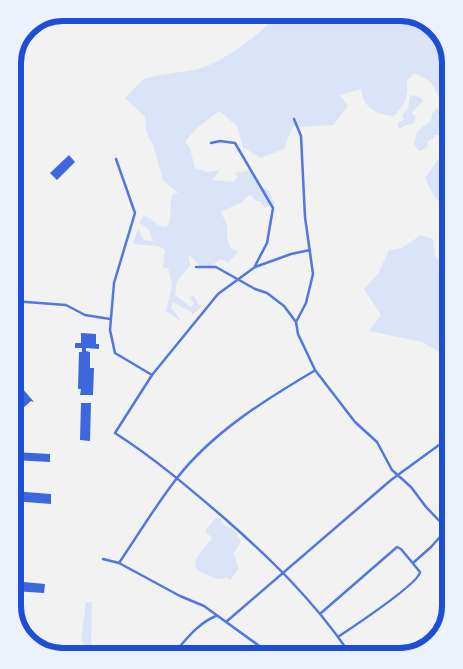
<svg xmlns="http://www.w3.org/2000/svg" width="463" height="669" font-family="Raleway,sans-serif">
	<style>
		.green { fill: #dbe4f7 }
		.building { fill: #3d67dc }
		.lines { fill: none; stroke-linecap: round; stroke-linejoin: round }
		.minor { stroke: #5277de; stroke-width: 2.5 }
		.rim { fill: none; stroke: #1d4ed8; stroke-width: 6 }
	</style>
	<rect width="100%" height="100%" fill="#f2f2f2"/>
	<path class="green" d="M 294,13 L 403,13 L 444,38 L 450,63 L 450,111 C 431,96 443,84 414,73 L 407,81 C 409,96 404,105 394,116 C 375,114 364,109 361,89 L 340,95 L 348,106 L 333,125 L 303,127 L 293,126 L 284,149 L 260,158 L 243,147 L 237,126 L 219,111 L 196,129 L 185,142 L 190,148 L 195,168 L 207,172 L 220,170 L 213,180 L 232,182 L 237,178 L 236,173 L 252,170 L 261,186 L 269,191 L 275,204 L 265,208 L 260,201 L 255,201 L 252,196 L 249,195 L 242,202 L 221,212 L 227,225 L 227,237 L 231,248 L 238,252 L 228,263 L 221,259 L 211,266 L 200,266 L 189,255 L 190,266 L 177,281 L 175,295 L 191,307 L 194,303 L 189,297 L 194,296 L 199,305 L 203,306 L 192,315 L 191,312 L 173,302 L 171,307 L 182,322 L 166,311 L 172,285 L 168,268 L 163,268 L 165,250 C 158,243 143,247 133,243 L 138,228 L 144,240 L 153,241 L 149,230 L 139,223 L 143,216 C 154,217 153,226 167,227 C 173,216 168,204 173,194 L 178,193 L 163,180 L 154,148 L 146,131 L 145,117 L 125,98 C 131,93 137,84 144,79 C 150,76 185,71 194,70 C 214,67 258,37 271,21 L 284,22 Z
		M 410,95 L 420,97 L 423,101 L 412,113 L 416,117 L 414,123 L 404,126 L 400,129 L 398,128 L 398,123 L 404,119 L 402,115 L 408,109 Z
		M 437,108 L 442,114 L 439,121 L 447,126 L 441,135 L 435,135 L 434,138 L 428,141 L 427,148 L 419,151 L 414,144 L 417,131 L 431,121 L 432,114 Z
		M 450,143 L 450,207 L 435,198 L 425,178 Z
		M 421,235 L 433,239 L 435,256 L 450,270 L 450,358 L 422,342 L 369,331 L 381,315 L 364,289 L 378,274 L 389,250 L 402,248 Z
		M 215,518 L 220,518 L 224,525 L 234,530 L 241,541 L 234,553 L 239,569 L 230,580 L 226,577 C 219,581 215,578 208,575 C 182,567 203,551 212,538 L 205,531 Z
		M 86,602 L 92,602 L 91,656 L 83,656 L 85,646 L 81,640 Z"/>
	<path class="building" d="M 69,155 L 75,162 L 57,180 L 50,173 Z
		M 81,333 L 96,334 L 96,344 L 99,344 L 99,349 L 86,348 L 86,351 L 90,352 L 90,368 L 94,368 L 93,395 L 80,395 L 81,389 L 78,389 L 79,352 L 82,352 L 82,348 L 75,348 L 75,343 L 81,343 Z
		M 22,388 L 34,402 L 31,401 L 13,417 L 13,396 Z
		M 81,403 L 91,403 L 90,441 L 80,440 Z
		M 13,452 L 50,454 L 50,462 L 13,460 Z
		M 13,491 L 51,494 L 51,504 L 13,501 Z
		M 13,581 L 45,584 L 44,593 L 13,591 Z"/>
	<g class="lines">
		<path class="minor" d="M 294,119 L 301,136 L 305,217 L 313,274 L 306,303 L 296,322 L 298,334 L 315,370 L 355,422 L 377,442 L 392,470 L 411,487 L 426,507 L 450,532
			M 211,143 L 220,141 L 235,143 L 273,208 L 267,243 L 255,266
			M 116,159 L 135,213 L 114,283 L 110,330 L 115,353 L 152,375
			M 310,250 L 291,254 L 255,267 L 218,294 L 152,375 L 115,433 C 154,458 188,487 223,517 C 270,558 313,600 348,651
			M 196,267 L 216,267 L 255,289 L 267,293 L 284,306 L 296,322
			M 13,301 L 66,305 L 85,315 L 110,319
			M 103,559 L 119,563 L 180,596 L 204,606 L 269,653
			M 119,563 C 138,535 156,505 177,478 C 213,432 265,400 314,371
			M 413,563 L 431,547 L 447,529
			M 321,613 L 397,547 L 401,549 L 420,572 C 419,584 351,628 338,637
			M 226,622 L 391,480 L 450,437
			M 414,650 L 444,630
			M 173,654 C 186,640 198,623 216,616"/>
	</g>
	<path d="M0 0H463V669H0ZM63 21H400A42 42 0 0 1 442 63V606A42 42 0 0 1 400 648H63A42 42 0 0 1 21 606V63A42 42 0 0 1 63 21Z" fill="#edf1fc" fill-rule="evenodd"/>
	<path class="rim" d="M63 21H400A42 42 0 0 1 442 63V606A42 42 0 0 1 400 648H63A42 42 0 0 1 21 606V63A42 42 0 0 1 63 21Z"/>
</svg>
